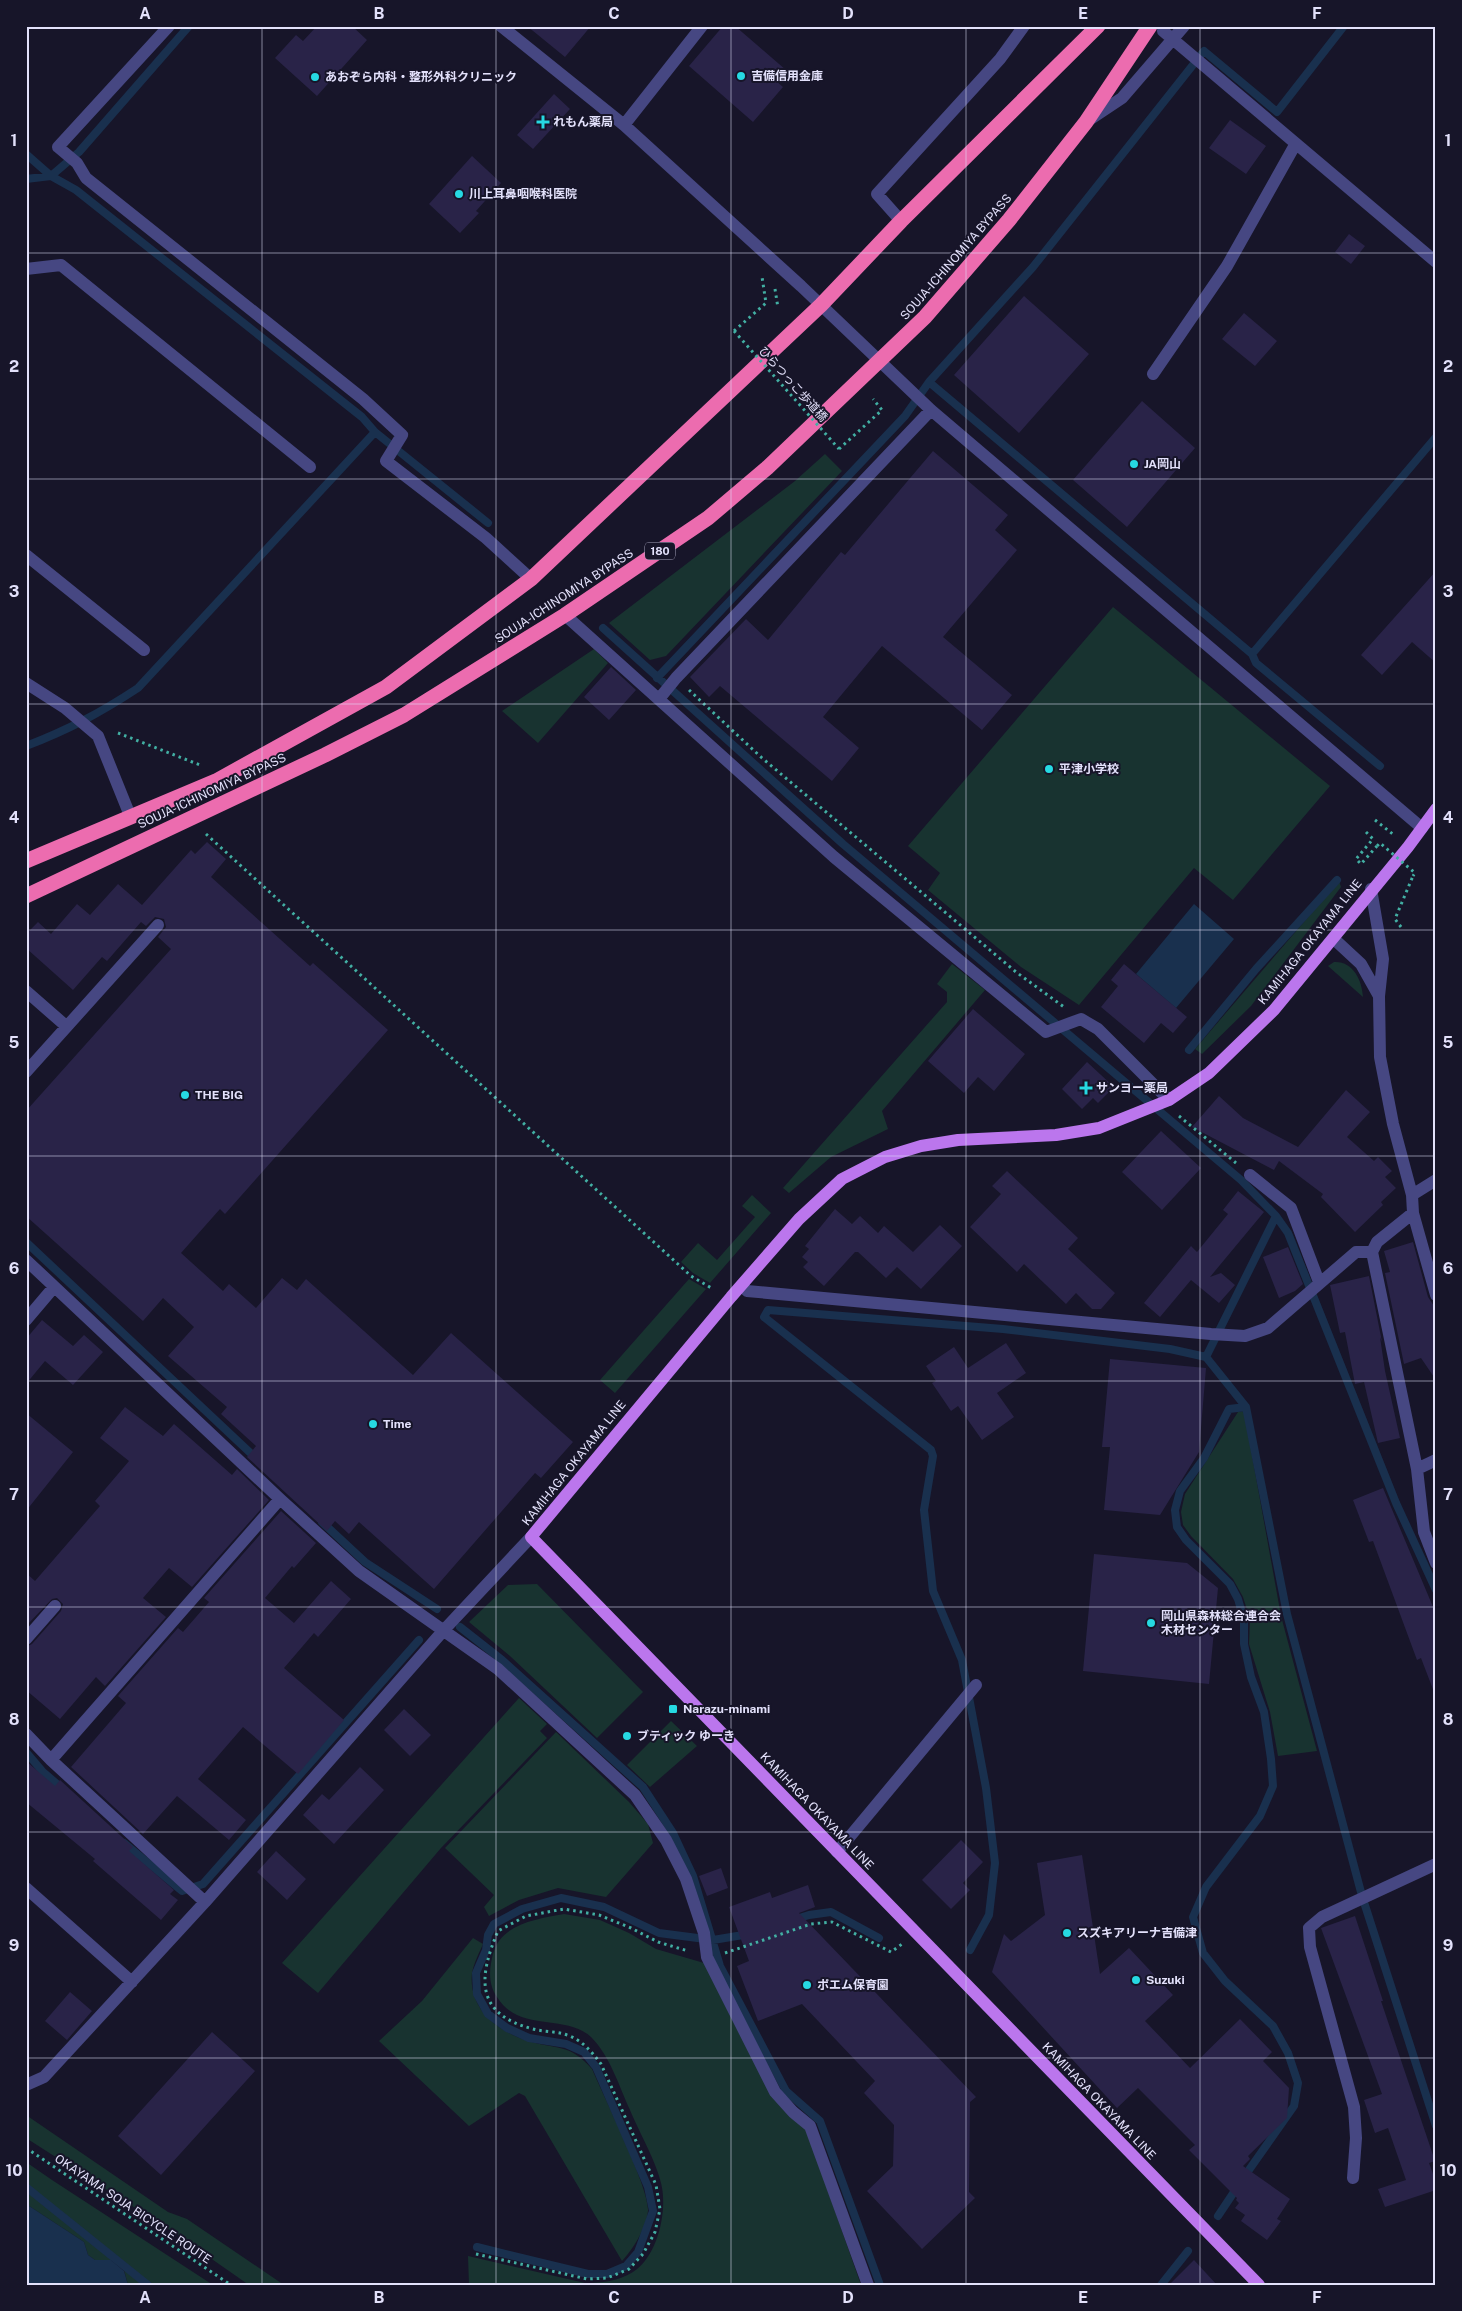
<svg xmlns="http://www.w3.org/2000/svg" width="1462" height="2311" font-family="'Public Sans','Noto Sans JP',sans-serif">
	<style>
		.green { fill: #183330 }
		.water { fill: #19304e }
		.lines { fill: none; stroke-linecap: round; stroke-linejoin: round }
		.stream { stroke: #19304e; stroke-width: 8 }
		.building { fill: #292348 }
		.path { stroke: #42afa3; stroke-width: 3; stroke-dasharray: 2.5 4; stroke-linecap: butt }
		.minor { stroke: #464782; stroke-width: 12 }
		.major { stroke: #bb76ed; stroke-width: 12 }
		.highway { stroke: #ec6caf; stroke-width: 15 }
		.path-bridge { stroke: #42afa3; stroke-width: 3; stroke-dasharray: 2.5 4; stroke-linecap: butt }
		.grid { fill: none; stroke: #e3e1fb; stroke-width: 1; stroke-opacity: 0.55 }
		.poi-dot { fill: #26d9e2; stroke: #171529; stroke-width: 2 }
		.labels { text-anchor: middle; stroke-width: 4; stroke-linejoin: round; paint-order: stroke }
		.shield { fill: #171529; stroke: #a6a4bc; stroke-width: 1 }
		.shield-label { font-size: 11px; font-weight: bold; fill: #e3e1fb }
		.poi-label { font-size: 12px; font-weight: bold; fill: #e3e1fb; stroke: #171529; text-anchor: start }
		.street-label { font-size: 12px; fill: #e3e1fb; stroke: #171529 }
		.neatline { fill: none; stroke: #e3e1fb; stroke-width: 2 }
		.grid-label { font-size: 16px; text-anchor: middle; font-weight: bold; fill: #e3e1fb }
	</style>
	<rect width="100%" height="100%" fill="#171529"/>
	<path class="green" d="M 825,454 L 842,471 L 666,656 L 650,660 L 609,623 L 795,481 Z
		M 1113,607 L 1330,786 L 1233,900 L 1194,868 L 1079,1005 L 1021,967 L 928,890 L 940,873 L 908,846 Z
		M 594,649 L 608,663 L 538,743 L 502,711 Z
		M 1339,881 L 1341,887 L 1251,1006 L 1202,1054 L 1195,1049 Z
		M 1334,962 C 1353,961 1362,980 1363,997 L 1328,966 Z
		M 952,964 L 985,990 L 882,1111 L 888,1129 L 831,1157 L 789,1193 L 783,1188 L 947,1002 L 947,992 L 937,984 Z
		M 752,1195 L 771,1213 L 710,1283 L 693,1273 L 681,1262 L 698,1243 L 717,1260 L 755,1217 L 742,1206 Z
		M 689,1279 L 706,1289 L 615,1393 L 600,1380 Z
		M 1244,1411 L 1281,1616 L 1317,1751 L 1278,1756 L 1270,1712 L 1249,1644 L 1250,1619 L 1243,1597 L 1233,1579 L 1191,1536 L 1183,1525 L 1181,1512 L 1185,1494 L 1238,1412 Z
		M 537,1584 L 643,1692 L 597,1738 L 510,1656 L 469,1622 L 508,1585 Z
		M 519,1698 L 547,1724 L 540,1731 L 547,1738 L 441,1848 L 318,1993 L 282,1963 Z
		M 671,1721 L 697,1746 L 650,1787 L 627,1765 Z
		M 556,1732 L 629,1802 L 648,1824 L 653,1843 L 606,1897 L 558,1888 L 519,1900 L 489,1916 L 484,1907 L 494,1895 L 445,1848 Z
		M 564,1914 L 600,1920 L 629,1933 L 656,1949 L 704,1963 L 773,2094 L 805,2126 L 861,2285 L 469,2285 L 468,2256 L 585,2283 C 601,2283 619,2281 633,2272 C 658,2256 668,2210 661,2183 C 656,2161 639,2132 630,2110 C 619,2086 610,2056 591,2037 C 565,2013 519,2033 497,1997 C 488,1984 489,1969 493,1954 C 501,1923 538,1919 564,1914 Z
		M 473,1938 L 483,1944 C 479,1953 474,1963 472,1973 C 468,2008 497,2031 528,2041 C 558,2050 569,2043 592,2069 C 603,2095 650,2189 648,2211 C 646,2229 633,2249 622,2261 L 525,2096 L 519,2093 L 469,2126 L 379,2041 L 422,2001 Z
		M 26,2115 L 168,2212 L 187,2219 L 284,2285 L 249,2285 L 173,2232 L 26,2138 Z
		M 26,2162 L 52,2180 L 213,2285 L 128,2285 L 124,2270 L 111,2260 L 95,2260 L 88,2255 L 84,2242 L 26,2204 Z"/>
	<path class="water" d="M 1194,904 L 1234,939 L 1176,1008 L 1136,974 Z
		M 26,2204 L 84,2242 L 88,2255 L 95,2260 L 111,2260 L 124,2271 L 128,2285 L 26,2285 Z"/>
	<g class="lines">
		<path class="stream" d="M 26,154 L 51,176 L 76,190 L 362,417 L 375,432 L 488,523
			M 26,179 L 51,176 L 79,152 L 189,26
			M 929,382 L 1252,654 L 1436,437
			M 603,628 L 843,844 L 1241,1180 L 1276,1216 L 1206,1357
			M 1252,654 L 1256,663 L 1380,766
			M 657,678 L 905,416 L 929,382 L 1033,267 L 1204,51 L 1277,112 L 1344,26
			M 26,746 C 68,730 100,713 138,688 L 375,432
			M 1189,1050 L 1256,969 L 1337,880
			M 1276,1216 L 1288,1233 L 1396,1503 L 1436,1590
			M 26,1242 L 258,1460
			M 322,1522 L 365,1562 L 437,1609
			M 460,1627 L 502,1660 L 643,1787 L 673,1833 L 693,1876 L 720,1966 L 786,2091 L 820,2121 L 880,2285
			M 26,1752 L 43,1772 L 65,1791
			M 124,1843 L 182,1891 L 203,1884 L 419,1640
			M 793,1920 L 809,1915 L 831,1912 L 879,1938
			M 970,1950 L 989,1915 L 995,1863 L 986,1788 L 962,1660 L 933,1591 L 924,1510 L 933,1456 L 931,1450 L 764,1317 L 768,1310 L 1003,1329 L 1170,1349 L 1206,1357 L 1246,1407 L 1287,1614 L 1362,1896 L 1436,2126
			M 1244,2177 L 1294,2106 L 1298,2083 L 1288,2053 L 1273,2026 L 1225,1981 L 1203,1953 L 1193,1917 L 1206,1887 L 1260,1816 L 1273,1786 L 1271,1759 L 1264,1712 L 1251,1677 L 1244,1644 L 1244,1620 L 1238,1599 L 1230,1584 L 1186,1540 L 1177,1527 L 1175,1510 L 1180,1491 L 1204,1458 L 1229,1409 L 1246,1407
			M 26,2187 L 148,2285
			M 1218,2216 L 1238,2186
			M 477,2247 L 588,2274 L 607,2274 L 626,2266 L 638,2252 L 653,2211 L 648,2187 L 596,2067 L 584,2052 L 566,2044 L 529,2038 L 507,2028 L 488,2014 L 477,1994 L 476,1973 L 486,1950 L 488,1935 L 494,1924 L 522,1909 L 561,1898 L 604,1907 L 659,1933 L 713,1940 L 749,1934
			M 1161,2285 L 1188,2251"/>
	</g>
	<path class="building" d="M 317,26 L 352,26 L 367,40 L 317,96 L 275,58 L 296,35 L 303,41 Z
		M 527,26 L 591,26 L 565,57 Z
		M 723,26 L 735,26 L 786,70 L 776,81 L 783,87 L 753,122 L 689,66 Z
		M 554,94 L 570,109 L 533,149 L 517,135 Z
		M 1230,120 L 1266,146 L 1246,174 L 1209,148 Z
		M 472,156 L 501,183 L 476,211 L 479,213 L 460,233 L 429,204 Z
		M 1349,234 L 1365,246 L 1351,264 L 1335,252 Z
		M 1024,296 L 1089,354 L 1019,433 L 954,375 Z
		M 1244,313 L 1277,341 L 1255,366 L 1222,339 Z
		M 1142,401 L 1195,448 L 1127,527 L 1073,480 Z
		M 933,451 L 1008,515 L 995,530 L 1017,550 L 943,637 L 1012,695 L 982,730 L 882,646 L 823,717 L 859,748 L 832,781 L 720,686 L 709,697 L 690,677 L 746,619 L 768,640 L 841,552 L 845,555 Z
		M 1436,571 L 1436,663 L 1412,642 L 1382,675 L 1361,655 Z
		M 611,667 L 636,690 L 609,720 L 584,697 Z
		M 207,842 L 226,859 L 211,877 L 310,966 L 313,963 L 388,1030 L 225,1214 L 220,1209 L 181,1253 L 223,1291 L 229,1284 L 256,1308 L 282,1278 L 297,1290 L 306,1279 L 413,1375 L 451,1333 L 573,1442 L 541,1478 L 535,1473 L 434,1589 L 359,1522 L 349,1534 L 335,1521 L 327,1531 L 247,1457 L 256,1446 L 221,1414 L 227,1407 L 168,1356 L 194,1327 L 163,1298 L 143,1321 L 26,1216 L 26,1111 L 171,949 L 158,937 L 166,927 L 164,919 L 155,917 L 146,926 L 141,922 L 107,961 L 102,957 L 73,990 L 26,948 L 26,934 L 38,922 L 51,934 L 77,904 L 90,915 L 118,884 L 142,905 L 191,850 L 195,854 Z
		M 1124,964 L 1187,1017 L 1173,1033 L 1161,1023 L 1144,1043 L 1101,1007 L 1118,986 L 1111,980 Z
		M 973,1009 L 1025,1054 L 994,1091 L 978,1077 L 964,1093 L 928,1061 Z
		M 1087,1062 L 1114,1087 L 1098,1103 L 1093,1098 L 1082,1109 L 1062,1089 Z
		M 1346,1090 L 1370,1112 L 1347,1137 L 1374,1161 L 1378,1157 L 1392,1171 L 1385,1177 L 1396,1188 L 1381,1202 L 1383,1205 L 1355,1232 L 1321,1197 L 1323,1194 L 1279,1161 L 1274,1170 L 1192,1127 L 1219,1096 L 1243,1118 L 1298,1147 Z
		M 1161,1131 L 1201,1168 L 1162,1210 L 1122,1172 Z
		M 1007,1171 L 1078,1238 L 1068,1249 L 1115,1293 L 1101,1309 L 1092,1309 L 1076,1293 L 1066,1304 L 1024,1264 L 1017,1272 L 970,1227 L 1001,1194 L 992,1186 Z
		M 1238,1191 L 1264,1212 L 1210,1277 L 1221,1273 L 1235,1285 L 1219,1303 L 1191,1280 L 1160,1317 L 1144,1303 L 1191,1246 L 1197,1252 L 1228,1214 L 1223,1210 Z
		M 835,1209 L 852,1224 L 860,1216 L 878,1233 L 884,1226 L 913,1252 L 940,1225 L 962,1246 L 921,1289 L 897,1267 L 886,1278 L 858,1252 L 855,1252 L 824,1286 L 803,1267 L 808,1262 L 802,1257 L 809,1249 L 805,1246 Z
		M 1413,1242 L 1428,1297 L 1436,1309 L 1436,1380 L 1421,1358 L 1404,1364 L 1385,1273 L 1390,1272 L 1384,1251 Z
		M 1288,1247 L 1303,1284 L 1295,1291 L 1279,1298 L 1263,1257 Z
		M 1369,1276 L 1382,1342 L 1380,1337 L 1385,1371 L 1400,1438 L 1378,1443 L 1364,1382 L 1355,1384 L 1345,1332 L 1340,1333 L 1330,1285 Z
		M 42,1320 L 73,1346 L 84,1335 L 103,1352 L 73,1385 L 45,1361 L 26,1384 L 26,1339 Z
		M 1006,1343 L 1026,1373 L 997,1393 L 1014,1417 L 982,1440 L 958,1406 L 951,1411 L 932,1383 L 936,1381 L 926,1366 L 954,1347 L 968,1368 Z
		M 1110,1359 L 1206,1368 L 1199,1452 L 1160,1515 L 1104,1510 L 1110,1447 L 1102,1447 Z
		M 125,1407 L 163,1436 L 174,1424 L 232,1475 L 237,1469 L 269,1500 L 192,1587 L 169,1568 L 143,1598 L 166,1617 L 105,1686 L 96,1677 L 60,1719 L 26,1690 L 26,1647 L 32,1644 L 61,1611 L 63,1604 L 57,1598 L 52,1599 L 26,1626 L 26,1573 L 35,1581 L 100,1506 L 95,1501 L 129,1461 L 100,1438 Z
		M 26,1413 L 73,1452 L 26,1511 Z
		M 1383,1488 L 1436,1614 L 1436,1692 L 1434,1692 L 1421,1658 L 1417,1660 L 1373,1541 L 1369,1542 L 1353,1500 Z
		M 281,1511 L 316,1543 L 294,1568 L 292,1566 L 265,1598 L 294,1623 L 331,1581 L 351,1599 L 318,1637 L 314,1633 L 284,1668 L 344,1720 L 298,1774 L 243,1727 L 198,1779 L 246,1820 L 229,1840 L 177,1796 L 143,1834 L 71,1767 L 126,1703 L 118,1696 L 178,1628 L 183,1632 L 209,1602 L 204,1598 Z
		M 1094,1554 L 1187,1563 L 1218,1588 L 1209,1684 L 1083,1671 Z
		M 404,1709 L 431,1735 L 410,1756 L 384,1730 Z
		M 26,1761 L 55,1786 L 60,1780 L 133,1847 L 129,1851 L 174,1890 L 170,1894 L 178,1900 L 161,1920 L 93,1861 L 95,1859 L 26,1802 Z
		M 360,1767 L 384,1790 L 334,1844 L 303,1815 L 322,1794 L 329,1800 Z
		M 961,1840 L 983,1862 L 963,1883 L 970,1890 L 951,1909 L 922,1880 Z
		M 276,1851 L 306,1879 L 287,1900 L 257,1872 Z
		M 1082,1855 L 1100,1974 L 1129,1948 L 1173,1995 L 1145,2021 L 1190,2068 L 1240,2019 L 1272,2052 L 1263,2061 L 1289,2088 L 1287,2118 L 1248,2156 L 1250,2159 L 1243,2166 L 1290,2199 L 1277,2219 L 1281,2221 L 1267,2240 L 1241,2221 L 1245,2215 L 1235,2208 L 1239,2203 L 1236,2200 L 1237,2198 L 1189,2150 L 1195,2145 L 1138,2088 L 1117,2108 L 992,1972 L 1004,1934 L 1011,1941 L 1045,1915 L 1037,1863 Z
		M 721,1868 L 728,1888 L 707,1896 L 699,1876 Z
		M 808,1885 L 815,1907 L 799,1913 L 976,2097 L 970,2102 L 969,2192 L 975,2198 L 922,2249 L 867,2191 L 893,2166 L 894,2125 L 864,2093 L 875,2081 L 802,2004 L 758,2021 L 737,1966 L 749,1961 L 729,1907 L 770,1892 L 772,1898 Z
		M 1355,1916 L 1383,2001 L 1381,2001 L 1435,2161 L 1429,2163 L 1436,2182 L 1436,2190 L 1385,2207 L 1378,2189 L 1406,2180 L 1388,2128 L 1375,2133 L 1364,2100 L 1382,2094 L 1321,1928 Z
		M 70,1992 L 92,2011 L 67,2040 L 45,2021 Z
		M 212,2032 L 255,2071 L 161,2175 L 118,2136 Z
		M 1194,2260 L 1217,2285 L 1169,2285 Z"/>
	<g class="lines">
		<path class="path" d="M 775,289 L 778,308
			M 734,331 L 766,303 L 762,277
			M 839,449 L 882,410 L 873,399
			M 689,690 L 762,758 L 1016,972 L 1064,1007
			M 118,733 L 200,765
			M 1375,820 L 1394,835
			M 1366,832 L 1373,839 L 1356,859 L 1361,864 L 1377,846
			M 206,834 L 691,1276 L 713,1289
			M 1401,927 L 1395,919 L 1413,876
			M 1179,1116 L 1236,1163
			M 725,1953 L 811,1924 L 832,1922 L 891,1952 L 902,1944
			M 26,2148 L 231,2285
			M 476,2254 L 587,2279 L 607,2278 L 629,2269 L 643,2254 L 655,2232 L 660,2209 L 656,2185 L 601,2064 C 592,2052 582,2040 567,2035 C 556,2031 544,2032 533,2029 C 475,2014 478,1978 498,1931 L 526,1916 L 564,1909 L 599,1915 L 631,1928 L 658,1942 L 688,1951"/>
		<path class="minor" d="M 169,26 L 58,147 L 77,163 L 86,178 L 363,399 L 402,435 L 386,461 L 486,538 L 531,579
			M 501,26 L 624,125 L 801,286 L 931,410 L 1422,828
			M 1163,31 L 1436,262
			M 1089,120 L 1122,98 L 1184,26
			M 624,125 L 702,26
			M 901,221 L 877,194 L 1000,59 L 1024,26
			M 26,269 L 61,265 L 310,467
			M 1153,374 L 1227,266 L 1295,145
			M 26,555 L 144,650
			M 565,615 L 834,857 L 1046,1032 L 1081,1019 L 1098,1029 L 1169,1100
			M 26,683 L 65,708 L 98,736 L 131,818
			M 659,699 L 676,678 L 931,410
			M 1371,889 L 1383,959 L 1379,996 L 1380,1057 L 1393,1124 L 1412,1195 L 1413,1213 L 1436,1295
			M 1334,939 L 1361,964 L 1379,996
			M 26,991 L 66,1026
			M 26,1072 L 158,925
			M 1250,1175 L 1291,1208 L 1319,1282
			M 1412,1195 L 1436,1180
			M 1413,1213 L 1377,1242 L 1372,1252 L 1417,1469 L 1424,1532 L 1436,1563
			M 26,1260 L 280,1499 L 359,1571 L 498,1669 L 635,1795 L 666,1840 L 686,1879 L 704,1933 L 707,1957 L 775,2092 L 793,2112 L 810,2126 L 868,2285
			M 742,1285 L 747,1291 L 1211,1334 L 1245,1336 L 1268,1328 L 1356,1252 L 1372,1252
			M 26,1320 L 54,1287
			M 1417,1469 L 1436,1460
			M 26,1639 L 55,1606
			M 26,1734 L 51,1760 L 205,1902
			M 51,1760 L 280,1499
			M 837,1852 L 976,1685
			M 26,1888 L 132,1982
			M 26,2085 L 44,2077 L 205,1902 L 443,1631 L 531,1537
			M 1353,2178 L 1356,2138 L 1354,2107 L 1310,1947 L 1309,1928 L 1322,1917 L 1436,1864"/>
		<path class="major" d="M 1259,2285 L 531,1537 L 731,1297 L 799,1219 L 842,1179 L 885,1157 L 921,1146 L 958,1140 L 1056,1135 L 1099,1128 L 1169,1100 L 1209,1073 L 1274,1010 L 1408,847 L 1436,809"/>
		<path class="highway" d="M 26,861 L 216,781 L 386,687 L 531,579 L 821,305 L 901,221 L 1098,26
			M 26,896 L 325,755 L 404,715 L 565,615 L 708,518 L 767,468 L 925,317 L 1009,220 L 1086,122 L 1150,26"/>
		<path class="path-bridge" d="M 734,331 L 839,449
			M 1377,846 L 1380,843 L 1415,873 L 1413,876"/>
	</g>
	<path class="grid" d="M 262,26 L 262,2285M 496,26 L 496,2285M 731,26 L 731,2285M 966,26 L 966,2285M 1200,26 L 1200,2285M 26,253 L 1436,253M 26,479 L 1436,479M 26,704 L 1436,704M 26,930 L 1436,930M 26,1156 L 1436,1156M 26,1381 L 1436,1381M 26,1607 L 1436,1607M 26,1832 L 1436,1832M 26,2058 L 1436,2058"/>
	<g class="poi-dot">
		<circle cx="741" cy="76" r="5"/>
		<circle cx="315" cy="77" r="5"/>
		<path d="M540.5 114.5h5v5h5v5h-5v5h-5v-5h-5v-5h5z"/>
		<circle cx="459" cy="194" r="5"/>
		<circle cx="1134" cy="464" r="5"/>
		<circle cx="1049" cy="769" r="5"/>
		<path d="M1083.5 1080.5h5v5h5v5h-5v5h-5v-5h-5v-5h5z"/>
		<circle cx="185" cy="1095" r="5"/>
		<circle cx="373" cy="1424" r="5"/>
		<circle cx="1151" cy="1623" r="5"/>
		<rect x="668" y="1704" width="10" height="10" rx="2.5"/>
		<circle cx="627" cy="1736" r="5"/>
		<circle cx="1067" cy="1933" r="5"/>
		<circle cx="1136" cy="1980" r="5"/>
		<circle cx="807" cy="1985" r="5"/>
	</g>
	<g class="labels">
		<rect class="shield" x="645" y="542.5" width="30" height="17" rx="4"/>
		<g class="shield-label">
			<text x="660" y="555">180</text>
		</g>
		<g class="poi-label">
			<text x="751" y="80">吉備信用金庫</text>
			<text x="325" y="81">あおぞら内科・整形外科クリニック</text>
			<text x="553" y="126">れもん薬局</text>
			<text x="469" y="198">川上耳鼻咽喉科医院</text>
			<text x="1144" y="468">JA岡山</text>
			<text x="1059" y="773">平津小学校</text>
			<text x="1096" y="1092">サンヨー薬局</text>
			<text x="195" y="1099">THE BIG</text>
			<text x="383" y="1428">Time</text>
			<text x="1161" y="1620">岡山県森林総合連合会<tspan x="1161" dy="14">木材センター</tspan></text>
			<text x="683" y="1713">Narazu-minami</text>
			<text x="637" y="1740">ブティック ゆーき</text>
			<text x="1077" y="1937">スズキアリーナ吉備津</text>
			<text x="1146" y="1984">Suzuki</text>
			<text x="817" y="1989">ポエム保育園</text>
		</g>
		<g class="street-label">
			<text transform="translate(956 257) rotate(-49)" y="4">SOUJA-ICHINOMIYA BYPASS</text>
			<text transform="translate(793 384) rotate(48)" y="4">ひらつっこ歩道橋</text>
			<text transform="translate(564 596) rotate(-33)" y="4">SOUJA-ICHINOMIYA BYPASS</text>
			<text transform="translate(212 791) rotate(-25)" y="4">SOUJA-ICHINOMIYA BYPASS</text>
			<text transform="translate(1310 942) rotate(-51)" y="4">KAMIHAGA OKAYAMA LINE</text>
			<text transform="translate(574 1463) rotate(-51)" y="4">KAMIHAGA OKAYAMA LINE</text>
			<text transform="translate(817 1811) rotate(46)" y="4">KAMIHAGA OKAYAMA LINE</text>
			<text transform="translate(1099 2101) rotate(46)" y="4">KAMIHAGA OKAYAMA LINE</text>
			<text transform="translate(133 2209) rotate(34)" y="4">OKAYAMA SOJA BICYCLE ROUTE</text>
		</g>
	</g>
	<rect width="1462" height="2311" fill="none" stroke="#171529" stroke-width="55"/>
	<rect x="28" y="28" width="1406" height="2256" class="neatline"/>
	<g class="grid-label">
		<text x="145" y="19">A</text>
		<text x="379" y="19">B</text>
		<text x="614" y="19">C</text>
		<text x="848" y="19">D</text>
		<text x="1083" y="19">E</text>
		<text x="1317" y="19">F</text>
		<text x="14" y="146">1</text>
		<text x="1448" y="146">1</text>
		<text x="14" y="372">2</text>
		<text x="1448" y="372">2</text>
		<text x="14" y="597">3</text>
		<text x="1448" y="597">3</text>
		<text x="14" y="823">4</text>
		<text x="1448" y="823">4</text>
		<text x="14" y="1048">5</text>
		<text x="1448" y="1048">5</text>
		<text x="14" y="1274">6</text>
		<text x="1448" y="1274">6</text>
		<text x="14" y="1500">7</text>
		<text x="1448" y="1500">7</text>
		<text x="14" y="1725">8</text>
		<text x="1448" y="1725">8</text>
		<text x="14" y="1951">9</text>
		<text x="1448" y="1951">9</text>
		<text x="14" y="2176">10</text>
		<text x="1448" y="2176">10</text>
		<text x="145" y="2303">A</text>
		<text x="379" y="2303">B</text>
		<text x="614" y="2303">C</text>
		<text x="848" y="2303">D</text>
		<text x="1083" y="2303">E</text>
		<text x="1317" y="2303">F</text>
	</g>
</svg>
